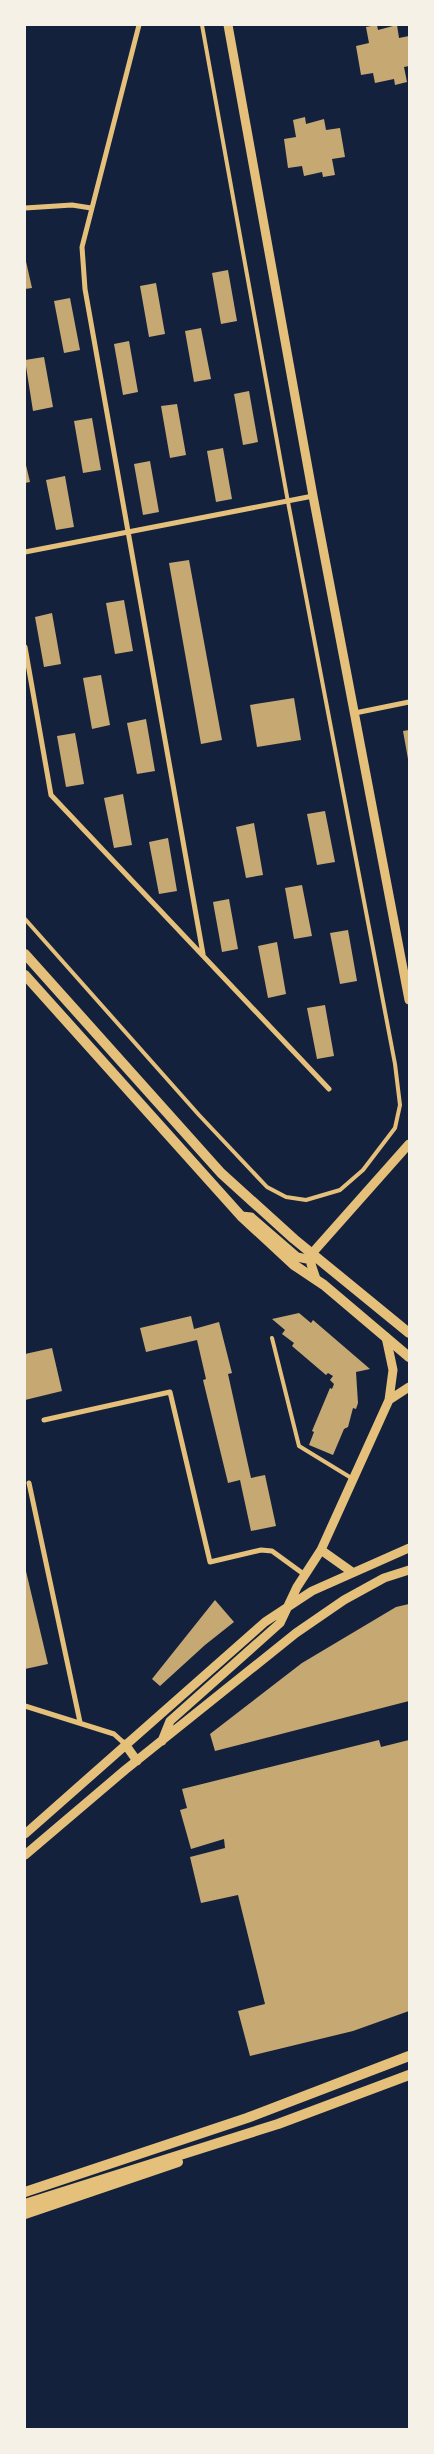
<svg xmlns="http://www.w3.org/2000/svg" width="434" height="2454" font-family="Ubuntu,sans-serif">
	<style>
		.building { fill: #c6a872 }
		.lines { fill: none; stroke-linecap: round; stroke-linejoin: round }
		.service { stroke: #e5c07b; stroke-width: 4 }
		.minor { stroke: #e5c07b; stroke-width: 5 }
		.tertiary { stroke: #e5c07b; stroke-width: 9 }
		.secondary { stroke: #e5c07b; stroke-width: 10 }
	</style>
	<rect width="100%" height="100%" fill="#14213d"/>
	<path class="building" d="M 377,25 L 378,30 L 397,25 L 399,38 L 409,36 L 409,66 L 404,67 L 407,82 L 395,85 L 394,79 L 375,83 L 373,73 L 361,75 L 356,46 L 369,43 L 366,27 Z
		M 305,117 L 306,124 L 324,119 L 326,130 L 340,128 L 345,157 L 332,159 L 335,175 L 323,177 L 322,172 L 304,176 L 302,166 L 288,168 L 284,139 L 296,137 L 293,120 Z
		M 25,257 L 32,288 L 25,289 Z
		M 228,270 L 237,321 L 221,324 L 212,273 Z
		M 156,283 L 165,334 L 149,337 L 140,286 Z
		M 70,298 L 80,350 L 64,353 L 54,301 Z
		M 201,328 L 211,379 L 194,382 L 185,331 Z
		M 129,341 L 138,392 L 123,395 L 114,344 Z
		M 44,357 L 53,407 L 33,411 L 25,360 Z
		M 249,391 L 258,442 L 243,445 L 234,394 Z
		M 177,404 L 186,455 L 170,458 L 161,406 Z
		M 92,418 L 101,470 L 83,473 L 74,421 Z
		M 223,448 L 232,499 L 216,502 L 207,451 Z
		M 25,461 L 30,482 L 25,483 Z
		M 150,461 L 159,512 L 143,515 L 134,464 Z
		M 65,476 L 74,527 L 56,530 L 46,480 Z
		M 189,560 L 222,740 L 201,744 L 169,563 Z
		M 124,600 L 133,651 L 115,654 L 106,603 Z
		M 52,613 L 61,664 L 44,667 L 35,617 Z
		M 101,675 L 110,725 L 92,729 L 83,678 Z
		M 294,698 L 301,740 L 257,747 L 250,705 Z
		M 146,719 L 155,771 L 137,774 L 127,723 Z
		M 409,730 L 409,759 L 408,759 L 403,731 Z
		M 75,733 L 84,784 L 66,787 L 57,736 Z
		M 123,794 L 132,845 L 114,848 L 104,798 Z
		M 325,811 L 335,862 L 317,865 L 307,814 Z
		M 254,823 L 263,875 L 246,878 L 236,827 Z
		M 168,838 L 177,891 L 159,894 L 149,842 Z
		M 302,885 L 312,936 L 294,939 L 285,888 Z
		M 229,899 L 238,949 L 222,952 L 213,902 Z
		M 348,930 L 357,981 L 340,984 L 330,933 Z
		M 277,942 L 286,994 L 268,998 L 258,946 Z
		M 325,1005 L 334,1056 L 317,1059 L 307,1008 Z
		M 299,1313 L 311,1323 L 313,1320 L 370,1369 L 356,1372 L 358,1403 L 356,1409 L 353,1408 L 348,1427 L 344,1429 L 333,1455 L 309,1445 L 314,1432 L 312,1431 L 330,1388 L 332,1389 L 334,1384 L 330,1380 L 333,1376 L 328,1373 L 326,1375 L 292,1346 L 294,1343 L 282,1334 L 285,1330 L 272,1319 Z
		M 191,1316 L 194,1329 L 219,1322 L 232,1373 L 228,1374 L 251,1478 L 265,1475 L 276,1526 L 251,1531 L 240,1480 L 228,1483 L 203,1380 L 206,1379 L 197,1340 L 146,1352 L 140,1328 Z
		M 52,1348 L 62,1391 L 25,1400 L 25,1354 Z
		M 25,1567 L 48,1664 L 25,1669 Z
		M 215,1600 L 234,1622 L 205,1645 L 160,1686 L 152,1679 Z
		M 409,1604 L 409,1701 L 215,1751 L 210,1734 L 302,1663 L 396,1607 Z
		M 379,1740 L 381,1747 L 409,1740 L 409,2011 L 353,2031 L 250,2056 L 238,2011 L 265,2004 L 238,1895 L 201,1903 L 190,1857 L 225,1848 L 224,1839 L 191,1849 L 180,1810 L 187,1808 L 182,1789 Z"/>
	<g class="lines">
		<path class="service" d="M 25,919 L 199,1115 L 267,1187 L 286,1197 L 306,1200 L 340,1190 L 363,1170 L 395,1128 L 400,1105 L 395,1064 L 288,502 L 202,25
			M 272,1338 L 299,1446 L 353,1479"/>
		<path class="minor" d="M 139,25 L 82,247 L 85,289 L 203,954
			M 25,208 L 72,205 L 91,208
			M 25,552 L 313,496
			M 25,647 L 51,795 L 329,1089
			M 355,713 L 409,702
			M 44,1420 L 170,1392 L 210,1562 L 261,1550 L 272,1551 L 305,1575
			M 29,1483 L 80,1722
			M 25,1706 L 114,1734 L 125,1744"/>
		<path class="tertiary" d="M 228,25 L 313,496 L 409,1000
			M 241,1216 L 251,1217 L 297,1257 L 307,1259 L 409,1144
			M 314,1253 L 311,1264 L 316,1279
			M 389,1400 L 409,1387
			M 321,1550 L 352,1572
			M 162,1741 L 170,1721 L 280,1623 L 297,1587 L 321,1550 L 389,1400 L 393,1370 L 386,1337
			M 125,1744 L 137,1761
			M 25,1834 L 265,1622 L 312,1591 L 409,1548
			M 25,1855 L 125,1770 L 296,1633 L 344,1600 L 384,1578 L 409,1570"/>
		<path class="secondary" d="M 25,954 L 221,1173 L 294,1239 L 409,1333
			M 25,975 L 241,1216 L 294,1265 L 324,1285 L 409,1357
			M 25,2192 L 247,2118 L 409,2056
			M 25,2204 L 278,2124 L 409,2075
			M 25,2214 L 178,2162"/>
	</g>
	<rect width="434" height="2454" fill="none" stroke="#f6f1e7" stroke-width="52"/>
</svg>
